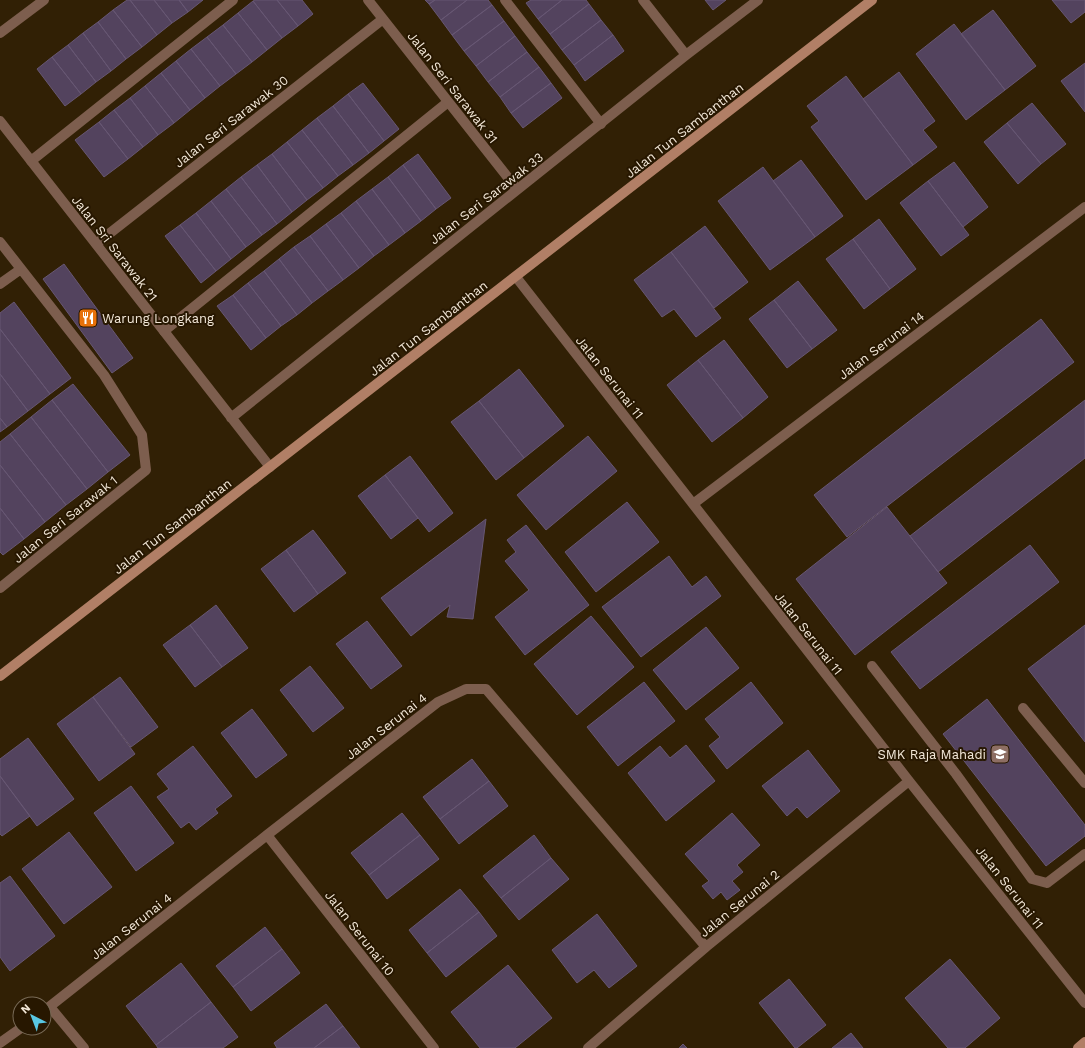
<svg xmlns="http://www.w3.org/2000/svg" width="1085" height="1048" font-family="'Work Sans',sans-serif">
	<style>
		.building { fill: #53435e; stroke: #675773 }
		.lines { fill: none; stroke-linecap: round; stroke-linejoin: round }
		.lane { stroke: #7d5e4e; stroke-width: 10 }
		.street { stroke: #7d5e4e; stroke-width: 10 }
		.secondary { stroke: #b17f66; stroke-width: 10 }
		.labels { text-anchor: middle; stroke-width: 4; stroke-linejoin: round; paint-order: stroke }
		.street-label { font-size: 13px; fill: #f2e7d7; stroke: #271700 }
		.poi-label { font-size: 13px; fill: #f2e7d7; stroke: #271700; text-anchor: start }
	</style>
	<rect width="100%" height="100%" fill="#312005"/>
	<path class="building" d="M 127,0 L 130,0 L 157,35 L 142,47 L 113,10 Z
		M 130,0 L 154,0 L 172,23 L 157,35 Z
		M 154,0 L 179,0 L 188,12 L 172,23 Z
		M 179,0 L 203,0 L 188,12 Z
		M 255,0 L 277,0 L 298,26 L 282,38 L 253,1 Z
		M 277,0 L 302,0 L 313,14 L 298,26 Z
		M 425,0 L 435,0 L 429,4 Z
		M 435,0 L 467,0 L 441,20 L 429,4 Z
		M 467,0 L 488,0 L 492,5 L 452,35 L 441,20 Z
		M 531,0 L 562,0 L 538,19 L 526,3 Z
		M 562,0 L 586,0 L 589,4 L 550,34 L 538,19 Z
		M 705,0 L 726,0 L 713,10 Z
		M 1052,0 L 1085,0 L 1085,12 L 1071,23 Z
		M 253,1 L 282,38 L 267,50 L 238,13 Z
		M 589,4 L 601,20 L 562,50 L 550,34 Z
		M 492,5 L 504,21 L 464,51 L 452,35 Z
		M 113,10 L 142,47 L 126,59 L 98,22 Z
		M 993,10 L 1036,66 L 1005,90 L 961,34 Z
		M 238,13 L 267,50 L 252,62 L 223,25 Z
		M 601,20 L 613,35 L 574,65 L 562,50 Z
		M 504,21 L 515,36 L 476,66 L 464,51 Z
		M 98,22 L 126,59 L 111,71 L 83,33 Z
		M 954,24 L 1005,90 L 966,120 L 916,54 Z
		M 223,25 L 252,62 L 236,74 L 207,37 Z
		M 83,33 L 111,71 L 96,82 L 68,45 Z
		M 613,35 L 624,51 L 585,81 L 574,65 Z
		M 515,36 L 527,52 L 488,82 L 476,66 Z
		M 207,37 L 236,74 L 220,86 L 191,49 Z
		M 68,45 L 96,82 L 81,94 L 52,57 Z
		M 191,49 L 220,86 L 205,98 L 176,61 Z
		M 527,52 L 539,67 L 500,97 L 488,82 Z
		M 52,57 L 81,94 L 65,106 L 37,69 Z
		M 176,61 L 205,98 L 190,110 L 161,73 Z
		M 1085,63 L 1085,112 L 1061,81 Z
		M 539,67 L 551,83 L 511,113 L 500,97 Z
		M 899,72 L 935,121 L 923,130 L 937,147 L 913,165 L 863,99 Z
		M 161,73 L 190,110 L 174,123 L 145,86 Z
		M 846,76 L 913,165 L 866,200 L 811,127 L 819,121 L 807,106 Z
		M 363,83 L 399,129 L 384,141 L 348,94 Z
		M 551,83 L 562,98 L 523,128 L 511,113 Z
		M 145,86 L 174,123 L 158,135 L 130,98 Z
		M 348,94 L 384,141 L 369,153 L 333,106 Z
		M 130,98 L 158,135 L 143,147 L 114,110 Z
		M 1032,103 L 1066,144 L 1041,164 L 1007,123 Z
		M 333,106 L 369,153 L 353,165 L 317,118 Z
		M 114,110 L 143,147 L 128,159 L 99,122 Z
		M 317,118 L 353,165 L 338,176 L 302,130 Z
		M 99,122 L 128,159 L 104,177 L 75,140 Z
		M 1007,123 L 1041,164 L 1018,184 L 984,142 Z
		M 302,130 L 338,176 L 323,188 L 287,142 Z
		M 287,142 L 323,188 L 307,200 L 272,154 Z
		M 272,154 L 307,200 L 292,212 L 257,165 Z
		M 418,154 L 451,198 L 436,209 L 403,165 Z
		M 801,160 L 843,216 L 815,237 L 773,181 Z
		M 954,162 L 988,207 L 963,227 L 928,181 Z
		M 257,165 L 292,212 L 277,224 L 241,177 Z
		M 403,165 L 436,209 L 421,221 L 388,177 Z
		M 763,167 L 815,237 L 770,270 L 718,201 Z
		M 241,177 L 277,224 L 262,235 L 226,189 Z
		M 388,177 L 421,221 L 405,233 L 372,189 Z
		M 928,181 L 969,235 L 941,256 L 900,203 Z
		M 226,189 L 262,235 L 246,247 L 211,201 Z
		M 372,189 L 405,233 L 389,245 L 356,201 Z
		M 211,201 L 246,247 L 231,259 L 196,213 Z
		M 356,201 L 389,245 L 374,256 L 341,213 Z
		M 196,213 L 231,259 L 216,271 L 180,225 Z
		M 341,213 L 374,256 L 359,268 L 326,224 Z
		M 879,219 L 916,269 L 890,289 L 853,239 Z
		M 326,224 L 359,268 L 343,280 L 310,236 Z
		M 180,225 L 216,271 L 201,283 L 165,236 Z
		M 705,226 L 748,282 L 714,308 L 671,252 Z
		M 310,236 L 343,280 L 328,291 L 294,247 Z
		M 853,239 L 890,289 L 864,309 L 826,259 Z
		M 294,247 L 328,291 L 312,303 L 279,259 Z
		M 671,252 L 721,318 L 696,337 L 674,309 L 662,317 L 634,280 Z
		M 279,259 L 312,303 L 297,315 L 264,271 Z
		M 64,264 L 133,358 L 112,373 L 43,279 Z
		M 264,271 L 297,315 L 281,326 L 248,283 Z
		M 798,281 L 837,330 L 812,349 L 774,300 Z
		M 248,283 L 281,326 L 266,338 L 233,295 Z
		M 233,295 L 266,338 L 251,350 L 217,306 Z
		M 774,300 L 812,349 L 787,368 L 749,319 Z
		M 14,302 L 71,378 L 50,394 L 0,329 L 0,313 Z
		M 1041,319 L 1074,362 L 847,537 L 814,495 Z
		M 0,329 L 50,394 L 28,411 L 0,374 Z
		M 724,340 L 768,397 L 743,418 L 698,360 Z
		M 698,360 L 743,418 L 712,442 L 667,385 Z
		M 519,369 L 564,426 L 524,458 L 479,401 Z
		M 0,374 L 28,411 L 7,427 L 0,418 Z
		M 73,384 L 130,455 L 108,472 L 52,400 Z
		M 52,400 L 108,472 L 87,489 L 31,417 Z
		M 1085,400 L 1085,458 L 938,572 L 910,536 Z
		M 479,401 L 524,458 L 496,480 L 451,422 Z
		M 31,417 L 87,489 L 66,505 L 10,434 Z
		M 0,418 L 7,427 L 0,432 Z
		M 10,434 L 66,505 L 45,522 L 0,465 L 0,442 Z
		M 588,436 L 617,471 L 546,530 L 517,495 Z
		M 410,456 L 453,513 L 429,532 L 385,475 Z
		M 0,465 L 45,522 L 24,539 L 0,508 Z
		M 385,475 L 418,518 L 391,539 L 358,496 Z
		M 627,502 L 659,542 L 596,592 L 565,552 Z
		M 887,507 L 947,583 L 855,655 L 796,579 Z
		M 0,508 L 24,539 L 3,555 L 0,552 Z
		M 486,519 L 473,619 L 447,617 L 450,605 L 411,636 L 381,598 Z
		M 526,525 L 589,605 L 525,655 L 495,617 L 529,590 L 505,561 L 516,552 L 507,540 Z
		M 313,530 L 346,573 L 318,594 L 286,550 Z
		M 1030,545 L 1059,582 L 920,689 L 891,652 Z
		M 286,550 L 318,594 L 294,612 L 261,569 Z
		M 669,556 L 692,587 L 706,576 L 721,596 L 641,657 L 602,607 Z
		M 216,605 L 248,648 L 222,667 L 190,625 Z
		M 591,616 L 634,667 L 577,715 L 534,664 Z
		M 367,621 L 402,666 L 371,689 L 336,644 Z
		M 190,625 L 222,667 L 195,687 L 163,645 Z
		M 1085,625 L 1085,742 L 1028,669 Z
		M 706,627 L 739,668 L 686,710 L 653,670 Z
		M 310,666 L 344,708 L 313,732 L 280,690 Z
		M 120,677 L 158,727 L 131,747 L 93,697 Z
		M 644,682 L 675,721 L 618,766 L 587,727 Z
		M 751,682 L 783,723 L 727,769 L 709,746 L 720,737 L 705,719 Z
		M 93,697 L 135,754 L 99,781 L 57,724 Z
		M 987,699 L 1085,825 L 1085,836 L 1046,866 L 943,734 Z
		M 252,709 L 287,755 L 256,778 L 221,733 Z
		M 28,738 L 74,799 L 37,826 L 0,776 L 0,759 Z
		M 686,745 L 715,781 L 666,821 L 628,773 L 660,746 L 670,758 Z
		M 193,746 L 232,796 L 215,809 L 218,813 L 196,830 L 189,822 L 181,828 L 157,797 L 169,789 L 157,774 Z
		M 808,750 L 840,791 L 807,818 L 797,807 L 787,816 L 762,786 Z
		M 472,759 L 489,781 L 440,819 L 423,797 Z
		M 0,776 L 30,816 L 2,836 L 0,834 Z
		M 489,781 L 508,806 L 459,844 L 440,819 Z
		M 131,786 L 174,843 L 136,871 L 94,813 Z
		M 402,813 L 420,835 L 369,875 L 351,853 Z
		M 732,813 L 760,845 L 737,865 L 743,872 L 732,881 L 740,890 L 727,900 L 721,892 L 713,899 L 702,886 L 709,881 L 685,854 Z
		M 69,832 L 112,887 L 64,924 L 22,869 Z
		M 420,835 L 439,859 L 387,899 L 369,875 Z
		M 534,835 L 551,858 L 501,898 L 483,876 Z
		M 551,858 L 569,879 L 519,920 L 501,898 Z
		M 10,876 L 55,936 L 10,971 L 0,957 L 0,883 Z
		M 460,889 L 479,912 L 427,953 L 409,930 Z
		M 479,912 L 497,936 L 446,977 L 427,953 Z
		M 597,914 L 637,966 L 609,988 L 594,970 L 577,983 L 552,950 Z
		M 265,927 L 282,949 L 233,987 L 216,966 Z
		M 282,949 L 300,973 L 251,1011 L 233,987 Z
		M 950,959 L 1000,1018 L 965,1048 L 948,1048 L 905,998 Z
		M 181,963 L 211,1002 L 156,1045 L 126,1006 Z
		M 508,965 L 552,1018 L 515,1048 L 480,1048 L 451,1012 Z
		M 789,979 L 826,1025 L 797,1048 L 795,1048 L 759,1003 Z
		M 211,1002 L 238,1037 L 223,1048 L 158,1048 L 156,1045 Z
		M 326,1004 L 343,1026 L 314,1048 L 277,1048 L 274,1043 Z
		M 343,1026 L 360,1048 L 314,1048 Z
		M 851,1033 L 863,1048 L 832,1048 Z
		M 683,1044 L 687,1048 L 679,1048 Z"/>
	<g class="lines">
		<path class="lane" d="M 505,0 L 601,124
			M 31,161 L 233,0
			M 164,331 L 448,102
			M 872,666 L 956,774 L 1032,879 L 1047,883 L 1085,854
			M 1023,708 L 1085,783"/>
		<path class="street" d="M 368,0 L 517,189
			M 643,0 L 686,55
			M 0,33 L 44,0
			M 0,121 L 270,467
			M 0,242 L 104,375 L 142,435 L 146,470 L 0,588
			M 96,244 L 383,19
			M 516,277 L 909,781 L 1085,1003
			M 0,284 L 21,269
			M 231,418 L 686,55 L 758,0
			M 693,504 L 1085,207
			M 267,835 L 434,1048
			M 50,1007 L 84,1048
			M 44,1011 L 267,835 L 438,702 L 466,689 L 486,689 L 706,947
			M 0,1043 L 21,1028
			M 588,1048 L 706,947 L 909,781"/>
		<path class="secondary" d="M 0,676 L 872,0
			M 1078,1048 L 1085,1042"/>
	</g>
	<defs>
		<g id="restaurant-square" transform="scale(1)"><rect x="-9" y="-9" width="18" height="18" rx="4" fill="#e8710a" stroke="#271700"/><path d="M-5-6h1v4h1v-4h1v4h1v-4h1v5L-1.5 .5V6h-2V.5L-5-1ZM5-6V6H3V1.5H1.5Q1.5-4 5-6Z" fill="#fff"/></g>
		<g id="school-square" transform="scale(1)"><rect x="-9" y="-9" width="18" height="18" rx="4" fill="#8d6e63" stroke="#271700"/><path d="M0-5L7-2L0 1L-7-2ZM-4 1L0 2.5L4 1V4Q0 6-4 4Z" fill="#fff"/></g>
	</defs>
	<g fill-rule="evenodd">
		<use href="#restaurant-square" x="88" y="318"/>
		<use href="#school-square" x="1000" y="754"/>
	</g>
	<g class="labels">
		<g class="street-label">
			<text transform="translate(453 87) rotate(52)" y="5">Jalan Seri Sarawak 31</text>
			<text transform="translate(231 121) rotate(-38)" y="5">Jalan Seri Sarawak 30</text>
			<text transform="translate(684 130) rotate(-38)" y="5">Jalan Tun Sambanthan</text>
			<text transform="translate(486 198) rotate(-38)" y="5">Jalan Seri Sarawak 33</text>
			<text transform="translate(115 248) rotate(52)" y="5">Jalan Sri Sarawak 21</text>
			<text transform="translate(428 328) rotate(-38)" y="5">Jalan Tun Sambanthan</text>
			<text transform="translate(881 345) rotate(-37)" y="5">Jalan Serunai 14</text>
			<text transform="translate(610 377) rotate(52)" y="5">Jalan Serunai 11</text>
			<text transform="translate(65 519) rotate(-39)" y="5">Jalan Seri Sarawak 1</text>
			<text transform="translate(172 526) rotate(-38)" y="5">Jalan Tun Sambanthan</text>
			<text transform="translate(809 633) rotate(52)" y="5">Jalan Serunai 11</text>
			<text transform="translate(386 726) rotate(-38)" y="5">Jalan Serunai 4</text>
			<text transform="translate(1010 887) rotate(52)" y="5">Jalan Serunai 11</text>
			<text transform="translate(739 903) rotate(-39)" y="5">Jalan Serunai 2</text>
			<text transform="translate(131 926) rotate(-38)" y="5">Jalan Serunai 4</text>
			<text transform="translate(360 933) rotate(52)" y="5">Jalan Serunai 10</text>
		</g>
		<g class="poi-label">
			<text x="102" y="323">Warung Longkang</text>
			<text x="986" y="759" text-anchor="end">SMK Raja Mahadi</text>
		</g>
	</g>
	<g transform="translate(32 1016) rotate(318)"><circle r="19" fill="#271700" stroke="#786a56"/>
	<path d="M0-3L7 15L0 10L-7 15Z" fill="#59c8e4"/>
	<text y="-6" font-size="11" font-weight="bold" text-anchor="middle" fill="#f2e7d7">N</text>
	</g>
</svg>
